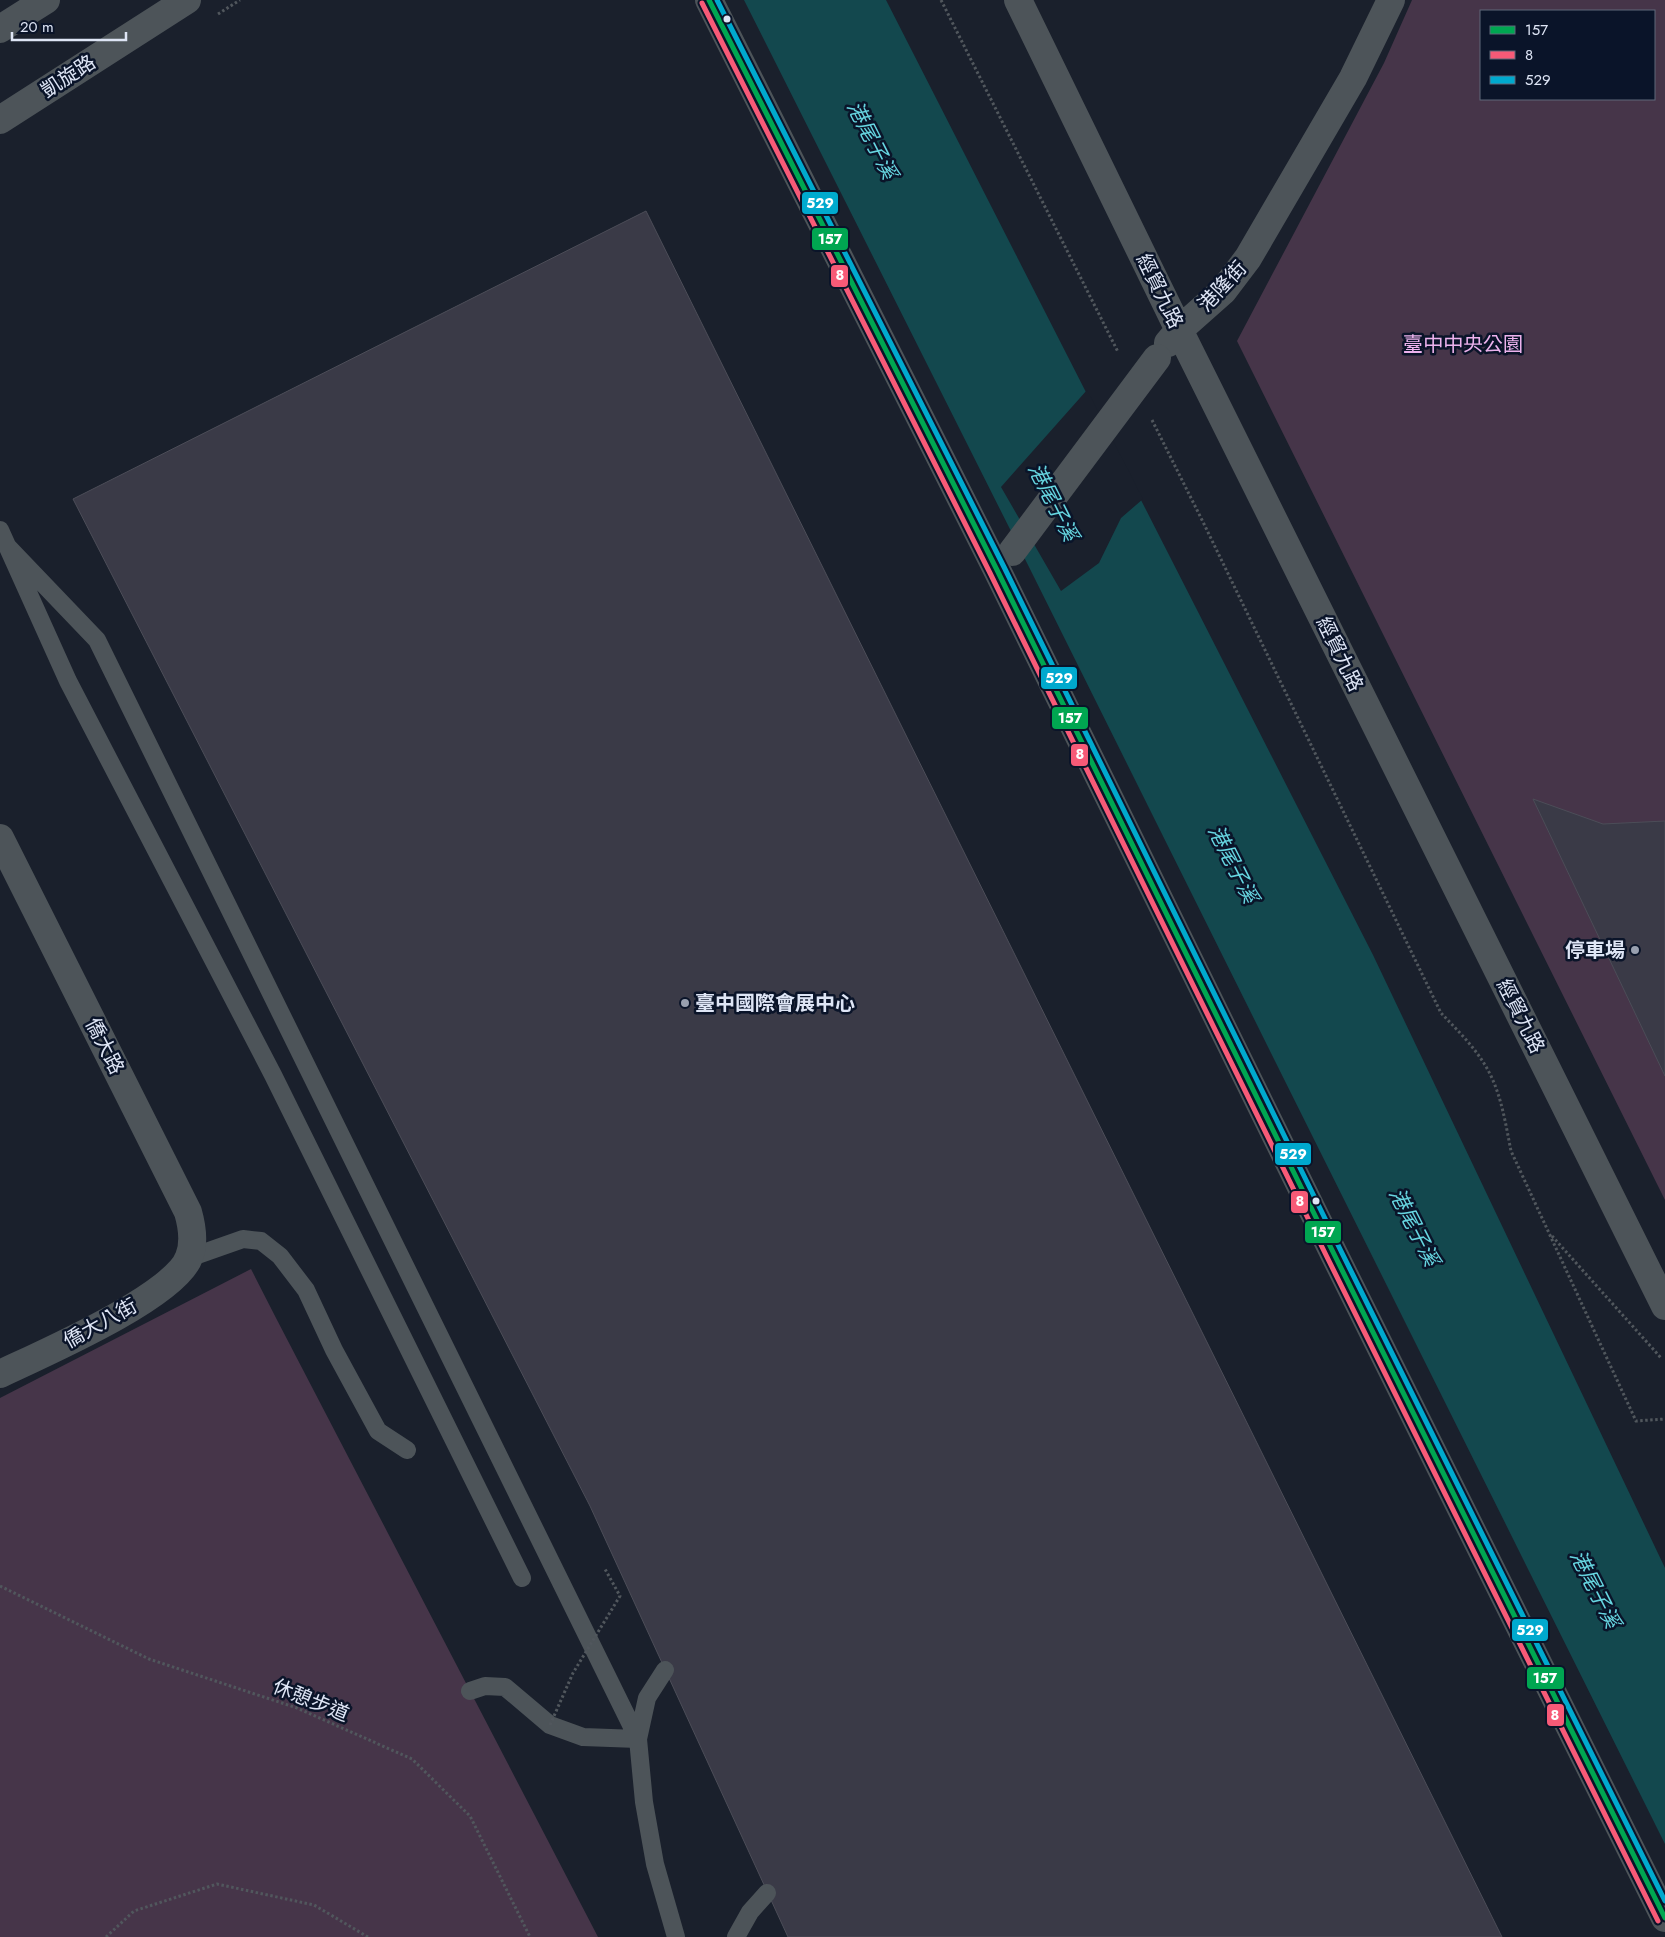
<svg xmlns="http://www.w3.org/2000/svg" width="1665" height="1937" font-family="Jost,'Noto Sans TC',sans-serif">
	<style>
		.green { fill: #463549; fill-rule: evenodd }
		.water { fill: #13484e }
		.pier { fill: #1a202c }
		.building { fill: #3a3a47; stroke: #4c4d58 }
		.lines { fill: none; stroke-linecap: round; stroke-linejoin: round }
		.path { stroke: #51575d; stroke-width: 3; stroke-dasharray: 2.5 2.5; stroke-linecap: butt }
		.service { stroke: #4d5459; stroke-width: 18 }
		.minor { stroke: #4d5459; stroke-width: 28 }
		.tertiary { stroke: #4d5459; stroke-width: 28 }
		.path-bridge { stroke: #51575d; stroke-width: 3; stroke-dasharray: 2.5 2.5; stroke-linecap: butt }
		.minor-bridge { stroke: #4d5459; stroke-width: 28 }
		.bus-1-casing { stroke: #0a1429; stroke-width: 9 }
		.bus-2-casing { stroke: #0a1429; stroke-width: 9 }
		.bus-3-casing { stroke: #0a1429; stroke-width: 9 }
		.bus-1 { stroke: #00a651; stroke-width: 5 }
		.bus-2 { stroke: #f75a77; stroke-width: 5 }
		.bus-3 { stroke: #00a9ce; stroke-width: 5 }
		.bus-dot { fill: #dee5f5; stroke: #0a1429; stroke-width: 2 }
		.poi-dot { fill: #99a0af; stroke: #0a1429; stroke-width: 2 }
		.labels { text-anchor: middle; stroke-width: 5; stroke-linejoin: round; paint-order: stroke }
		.street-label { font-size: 20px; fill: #dee5f5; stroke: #0a1429 }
		.park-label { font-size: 20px; fill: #ecb2ed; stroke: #0a1429 }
		.poi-label { font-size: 20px; font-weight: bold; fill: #dee5f5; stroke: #0a1429; text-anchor: end }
		.water-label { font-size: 21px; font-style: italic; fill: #66d5e0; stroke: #0a1429 }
		.line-badge { stroke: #0a1429; stroke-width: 2 }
		.badge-label { font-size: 14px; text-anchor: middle; font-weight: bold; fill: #fff }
	</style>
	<rect width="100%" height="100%" fill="#1a202c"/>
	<path class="green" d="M 1412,0 L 1665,0 L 1665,1200 L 1237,341 L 1384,63 ZM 1481,11 L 1654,11 L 1654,99 L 1481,99 Z
		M 251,1269 L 276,1318 L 598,1937 L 0,1937 L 0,1398 Z"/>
	<path class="water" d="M 744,0 L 886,0 L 1373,955 L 1665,1568 L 1665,1844 L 1028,565 Z"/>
	<path class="pier" d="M 1087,390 L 1143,499 L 1121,518 L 1099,563 L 1061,591 L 1001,487 Z"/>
	<path class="building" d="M 646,211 L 1502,1937 L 788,1937 L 590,1506 L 73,499 Z
		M 1533,799 L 1603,824 L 1665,821 L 1665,1076 Z"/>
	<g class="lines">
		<path class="path" d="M 941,0 L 1118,352
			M 218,14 L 240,0
			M 1152,420 L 1204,524 L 1441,1013 C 1459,1032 1479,1051 1491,1076 C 1502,1099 1506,1126 1511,1151 L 1636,1421 L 1665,1419
			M 1552,1236 L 1662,1359
			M 0,1586 L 149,1659 L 297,1708 L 412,1759 L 470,1816 L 530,1937
			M 106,1937 L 134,1911 L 217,1884 L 314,1905 L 368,1937"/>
		<path class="service" d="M 0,530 L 68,681 L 273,1075 L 522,1578
			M 8,547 L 97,640 L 638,1739
			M 189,1258 L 243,1239 L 261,1241 L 280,1256 L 306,1290 L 334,1350 L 378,1431 L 407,1450
			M 470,1691 L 485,1686 L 505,1687 L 550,1725 L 583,1737 L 638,1739 L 644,1802 L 655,1864 L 676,1937
			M 638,1739 L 647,1698 L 665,1670
			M 736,1937 L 750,1912 L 767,1893"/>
		<path class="minor" d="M 1018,0 L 1179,330 L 1665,1306
			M 1168,343 L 1179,330 L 1223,291 L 1248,258 L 1353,78 L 1391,0
			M 0,838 L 188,1212 C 192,1226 195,1242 189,1257 C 176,1296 40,1355 0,1374"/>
		<path class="tertiary" d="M 709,0 L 997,570 L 1334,1254 L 1665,1918
			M 0,29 L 46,0
			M 0,120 L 187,0"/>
		<path class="path-bridge" d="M 550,1725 L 573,1673 L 620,1596 L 605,1569"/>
		<path class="minor-bridge" d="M 1012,552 L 1157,358"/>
		<g class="bus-1-casing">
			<path id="bus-1" d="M 709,0 L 997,570 L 1334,1254 L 1665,1918"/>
		</g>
		<g class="bus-2-casing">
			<path id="bus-2" d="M 702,3 L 990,573 L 1327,1257 L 1658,1921"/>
		</g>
		<g class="bus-3-casing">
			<path id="bus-3" d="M 717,0 L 1004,567 L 1341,1251 L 1665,1901"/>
		</g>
		<use href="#bus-1" class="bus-1"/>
		<use href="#bus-2" class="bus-2"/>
		<use href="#bus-3" class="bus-3"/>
	</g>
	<g class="bus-dot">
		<circle cx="727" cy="19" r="4.5"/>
		<circle cx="1316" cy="1201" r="4.5"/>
	</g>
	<g class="poi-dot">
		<circle cx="1635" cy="950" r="5"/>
		<circle cx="685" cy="1003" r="5"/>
	</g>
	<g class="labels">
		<g class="street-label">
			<text transform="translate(68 76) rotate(-33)" y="7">凱旋路</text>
			<text transform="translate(1222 286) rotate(-47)" y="7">港隆街</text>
			<text transform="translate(1160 291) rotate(64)" y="7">經貿九路</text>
			<text transform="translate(1340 654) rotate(64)" y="7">經貿九路</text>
			<text transform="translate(1521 1016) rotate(63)" y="7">經貿九路</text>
			<text transform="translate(105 1046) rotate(63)" y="7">僑大路</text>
			<text transform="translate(100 1323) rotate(-29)" y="7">僑大八街</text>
			<text transform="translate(311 1700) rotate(22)" y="7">休憩步道</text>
		</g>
		<g class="park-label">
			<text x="1463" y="351">臺中中央公園</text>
		</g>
		<g class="poi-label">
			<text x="1625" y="957">停車場</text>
			<text x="695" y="1010" text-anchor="start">臺中國際會展中心</text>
		</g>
		<g class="water-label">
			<text transform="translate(872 140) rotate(63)" y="7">港尾子溪</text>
			<text transform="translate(1053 502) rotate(63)" y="7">港尾子溪</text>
			<text transform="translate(1233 864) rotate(63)" y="7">港尾子溪</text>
			<text transform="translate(1414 1227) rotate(63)" y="7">港尾子溪</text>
			<text transform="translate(1595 1589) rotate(63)" y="7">港尾子溪</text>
		</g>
	</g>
	<g class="line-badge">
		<rect x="801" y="191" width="38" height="24" rx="5" fill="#00a9ce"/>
		<rect x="811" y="227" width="38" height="24" rx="5" fill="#00a651"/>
		<rect x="830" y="264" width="19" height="24" rx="5" fill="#f75a77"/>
		<rect x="1040" y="666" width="38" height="24" rx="5" fill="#00a9ce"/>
		<rect x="1051" y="706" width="38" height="24" rx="5" fill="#00a651"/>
		<rect x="1070" y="743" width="19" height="24" rx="5" fill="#f75a77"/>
		<rect x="1274" y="1142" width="38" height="24" rx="5" fill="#00a9ce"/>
		<rect x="1290" y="1190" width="19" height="24" rx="5" fill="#f75a77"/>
		<rect x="1304" y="1220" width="38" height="24" rx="5" fill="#00a651"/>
		<rect x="1511" y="1618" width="38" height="24" rx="5" fill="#00a9ce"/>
		<rect x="1526" y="1666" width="39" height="24" rx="5" fill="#00a651"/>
		<rect x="1546" y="1703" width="19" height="24" rx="5" fill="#f75a77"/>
	</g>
	<g class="badge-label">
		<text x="820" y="208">529</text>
		<text x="830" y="244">157</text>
		<text x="840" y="280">8</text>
		<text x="1059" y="683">529</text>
		<text x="1070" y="723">157</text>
		<text x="1080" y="759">8</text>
		<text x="1293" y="1159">529</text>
		<text x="1300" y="1206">8</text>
		<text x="1323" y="1237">157</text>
		<text x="1530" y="1635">529</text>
		<text x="1545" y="1683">157</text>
		<text x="1555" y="1720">8</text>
	</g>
	<rect x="1480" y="10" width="175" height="90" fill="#0a1429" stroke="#5f687b"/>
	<rect x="1490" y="26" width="25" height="8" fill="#00a651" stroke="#5f687b"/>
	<text x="1525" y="35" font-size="15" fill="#dee5f5">157</text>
	<rect x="1490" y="51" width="25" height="8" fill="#f75a77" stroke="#5f687b"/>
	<text x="1525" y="60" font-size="15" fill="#dee5f5">8</text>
	<rect x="1490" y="76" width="25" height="8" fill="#00a9ce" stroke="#5f687b"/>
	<text x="1525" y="85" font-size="15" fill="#dee5f5">529</text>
	<path d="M12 32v8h114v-8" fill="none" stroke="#dee5f5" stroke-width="2.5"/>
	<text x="20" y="32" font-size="15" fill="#dee5f5" stroke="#0a1429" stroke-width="4" paint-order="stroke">20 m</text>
</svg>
